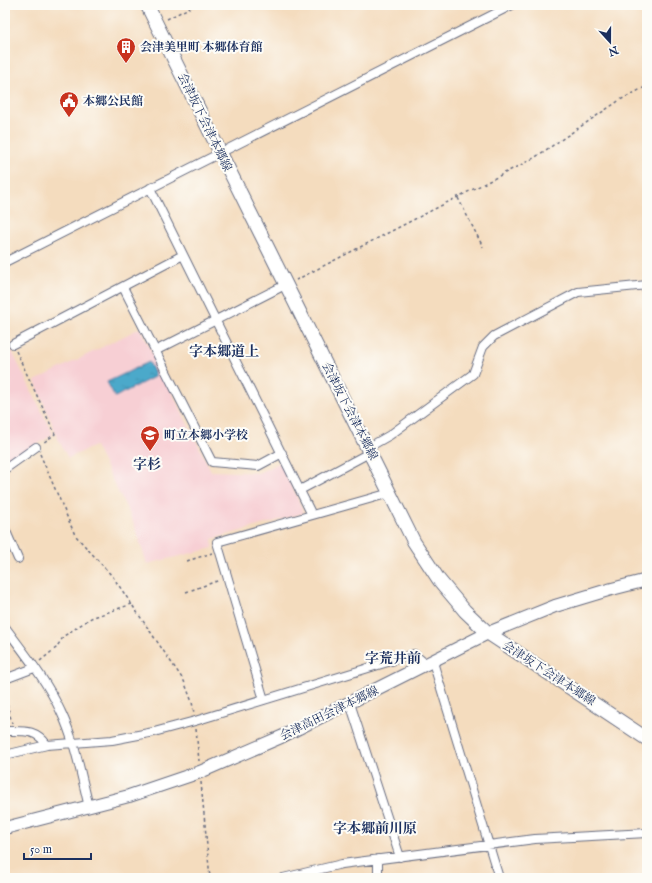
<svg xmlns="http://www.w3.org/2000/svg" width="652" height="883" font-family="'IM FELL English','Noto Serif JP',serif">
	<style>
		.built { fill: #f7cfd4 }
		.water { fill: url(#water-ripples); stroke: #346c94 }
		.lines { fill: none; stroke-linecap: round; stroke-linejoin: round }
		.minor-casing { stroke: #676c80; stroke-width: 10 }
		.secondary-casing { stroke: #676c80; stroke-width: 14 }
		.primary-casing { stroke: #676c80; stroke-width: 15 }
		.path { stroke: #676c80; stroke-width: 1.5; stroke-dasharray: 3 3; stroke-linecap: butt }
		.minor { stroke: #fff; stroke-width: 8 }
		.secondary { stroke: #fff; stroke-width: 12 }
		.primary { stroke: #fff; stroke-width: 13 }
		.labels { text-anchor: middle; stroke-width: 4; stroke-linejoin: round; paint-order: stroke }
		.poi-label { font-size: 12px; font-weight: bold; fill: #1b2f5e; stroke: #fdfcf7; text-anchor: start }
		.street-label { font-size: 12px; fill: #1b2f5e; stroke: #fdfcf7 }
		.quarter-label { font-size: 14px; font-weight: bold; fill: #1b2f5e; stroke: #fdfcf7 }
	</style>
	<defs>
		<pattern id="water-ripples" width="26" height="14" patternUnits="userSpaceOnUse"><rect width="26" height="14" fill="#4ca9ca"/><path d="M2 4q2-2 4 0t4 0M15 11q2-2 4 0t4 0" fill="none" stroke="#3e8aa7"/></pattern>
	</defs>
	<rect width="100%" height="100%" fill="#fdfcf7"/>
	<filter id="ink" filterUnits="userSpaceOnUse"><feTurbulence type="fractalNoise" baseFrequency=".025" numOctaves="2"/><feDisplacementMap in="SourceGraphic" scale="8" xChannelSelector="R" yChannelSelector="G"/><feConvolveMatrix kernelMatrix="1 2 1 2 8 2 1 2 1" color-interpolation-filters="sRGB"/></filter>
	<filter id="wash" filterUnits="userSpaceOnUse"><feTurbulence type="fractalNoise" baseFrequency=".012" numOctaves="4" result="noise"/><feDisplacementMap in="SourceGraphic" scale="16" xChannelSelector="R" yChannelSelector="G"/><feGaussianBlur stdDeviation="0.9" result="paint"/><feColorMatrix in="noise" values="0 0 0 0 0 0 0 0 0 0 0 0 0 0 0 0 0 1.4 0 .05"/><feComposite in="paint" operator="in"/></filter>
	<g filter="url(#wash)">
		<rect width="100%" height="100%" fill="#f4dcbe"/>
		<path class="built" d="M 140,328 L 211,471 L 258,473 L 281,462 L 304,513 L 212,539 L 213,548 L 147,564 L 132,519 L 95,446 L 68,458 L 58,439 L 35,381 Z
			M 5,337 L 53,434 L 5,467 Z"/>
		<path class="water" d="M 149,362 L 156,376 L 115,397 L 107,382 Z"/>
	</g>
	<g filter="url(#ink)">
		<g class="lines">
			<g class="minor-casing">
				<path id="minor" d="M 150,188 L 312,515
					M 5,262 L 512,5
					M 123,287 L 212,462 L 258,466 L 282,453
					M 13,344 L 183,255
					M 155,351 L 287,284
					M 369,447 L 390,435 L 473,374 L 483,347 L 494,336 L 578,292 L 647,285
					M 5,469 L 36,447
					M 300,490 L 371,452
					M 5,529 L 18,559
					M 5,627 C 25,654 47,681 61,712 C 75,741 81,775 89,807
					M 433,662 L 499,878
					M 5,679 L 34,668
					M 264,700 L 217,542 L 390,493
					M 350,703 L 400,857
					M 5,731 C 24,731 36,729 47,745
					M 5,755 L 47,745 L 112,740 L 154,732 L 195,721 L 414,654 L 427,665
					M 283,878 L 342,864 L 535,839 L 647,833
					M 378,878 L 378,859"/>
			</g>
			<g class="secondary-casing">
				<path id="secondary" d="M 5,828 L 129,796 L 200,772 L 281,737 L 488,633 L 555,606 L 608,590 L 647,580"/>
			</g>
			<g class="primary-casing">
				<path id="primary" d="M 147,5 L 414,542 L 439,580 L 465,611 L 488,633 L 647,739"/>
			</g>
			<path class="path" d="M 167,19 L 195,5
				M 458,198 L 483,247
				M 296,280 L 534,158 L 620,100 L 647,86
				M 5,328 L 9,337
				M 16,351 L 55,434 L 43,443
				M 40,454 L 75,535 L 113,577 L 184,681 L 192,702 L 194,713
				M 187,561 L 212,553
				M 186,592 L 220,580
				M 40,661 L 56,648 L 64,636 L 91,618 L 132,604
				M 7,704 L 12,723
				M 196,729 L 199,761
				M 201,782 L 210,878"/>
			<use href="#minor" class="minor"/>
			<use href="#secondary" class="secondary"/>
			<use href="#primary" class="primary"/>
		</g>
	</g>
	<defs>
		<g id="building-pin" transform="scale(1)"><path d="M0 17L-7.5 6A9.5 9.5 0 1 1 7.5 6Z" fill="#c8321e" stroke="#fdfcf7"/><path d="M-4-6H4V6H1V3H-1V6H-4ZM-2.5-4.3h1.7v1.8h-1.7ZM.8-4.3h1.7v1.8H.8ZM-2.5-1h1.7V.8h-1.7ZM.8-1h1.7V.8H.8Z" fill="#fff"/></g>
		<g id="civic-pin" transform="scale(1)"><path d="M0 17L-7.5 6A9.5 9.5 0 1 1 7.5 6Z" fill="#c8321e" stroke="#fdfcf7"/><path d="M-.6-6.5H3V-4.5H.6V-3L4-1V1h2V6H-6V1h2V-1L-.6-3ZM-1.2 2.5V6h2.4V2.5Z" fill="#fff"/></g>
		<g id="school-pin" transform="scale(1)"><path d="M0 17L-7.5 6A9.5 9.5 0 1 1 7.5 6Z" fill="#c8321e" stroke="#fdfcf7"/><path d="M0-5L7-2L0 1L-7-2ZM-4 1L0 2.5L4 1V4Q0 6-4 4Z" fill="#fff"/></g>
	</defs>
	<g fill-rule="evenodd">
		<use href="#building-pin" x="126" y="47"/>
		<use href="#civic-pin" x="69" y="101"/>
		<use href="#school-pin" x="150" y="435"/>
	</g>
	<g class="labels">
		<g class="poi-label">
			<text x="140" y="51">会津美里町 本郷体育館</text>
			<text x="83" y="105">本郷公民館</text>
			<text x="164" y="439">町立本郷小学校</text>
		</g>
		<g class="street-label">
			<text transform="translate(205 122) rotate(64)" y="4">会津坂下会津本郷線</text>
			<text transform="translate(350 411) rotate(63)" y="4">会津坂下会津本郷線</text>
			<text transform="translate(549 673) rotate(33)" y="4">会津坂下会津本郷線</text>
			<text transform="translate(329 713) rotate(-26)" y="4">会津高田会津本郷線</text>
		</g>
		<g class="quarter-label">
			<text x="224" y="356">字本郷道上</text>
			<text x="147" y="469">字杉</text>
			<text x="393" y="663">字荒井前</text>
			<text x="375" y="833">字本郷前川原</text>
		</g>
	</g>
	<rect width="652" height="883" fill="none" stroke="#fdfcf7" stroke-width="20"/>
	<g transform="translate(610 42) rotate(159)" stroke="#fdfcf7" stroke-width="3" paint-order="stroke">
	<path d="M0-3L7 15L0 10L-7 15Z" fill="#1b2f5e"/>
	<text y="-6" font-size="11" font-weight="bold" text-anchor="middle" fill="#1b2f5e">N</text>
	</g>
	<path d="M24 853v6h67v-6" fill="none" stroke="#1b2f5e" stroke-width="2"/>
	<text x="30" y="853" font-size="12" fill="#1b2f5e" stroke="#fdfcf7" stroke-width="3" paint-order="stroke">50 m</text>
</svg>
